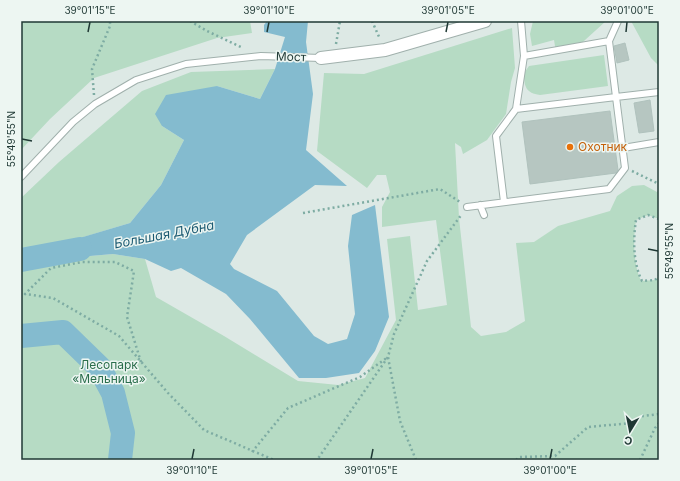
<svg xmlns="http://www.w3.org/2000/svg" width="680" height="481" font-family="Inter,sans-serif">
	<style>
		.green { fill: #b6dbc4 }
		.water { fill: #84bbcf }
		.lines { fill: none; stroke-linecap: round; stroke-linejoin: round }
		.river { stroke: #84bbcf; stroke-width: 24 }
		.building { fill: #b6c6c1; stroke: #b0c2bd }
		.lane-casing { stroke: #a0b0ac; stroke-width: 8 }
		.street-casing { stroke: #a0b0ac; stroke-width: 14 }
		.path { stroke: #7eaca3; stroke-width: 2.5; stroke-dasharray: 2 3; stroke-linecap: butt }
		.lane { stroke: #fff; stroke-width: 6 }
		.street { stroke: #fff; stroke-width: 12 }
		.ticks { fill: none; stroke: #1f3834; stroke-width: 1.5 }
		.food-dot { fill: #e8710a; stroke: #edf6f2; stroke-width: 1.5 }
		.labels { text-anchor: middle; stroke-width: 3; stroke-linejoin: round; paint-order: stroke }
		.street-label { font-size: 12px; fill: #1f3834; stroke: #edf6f2 }
		.food-label { font-size: 12px; fill: #c56008; stroke: #edf6f2; text-anchor: start }
		.park-label { font-size: 12px; fill: #2a6e4c; stroke: #edf6f2 }
		.water-label { font-size: 13px; font-style: italic; fill: #1b5a72; stroke: #edf6f2 }
		.neatline { fill: none; stroke: #1f3834; stroke-width: 1.5 }
		.ticks-label { font-size: 10px; text-anchor: middle; fill: #1f3834 }
	</style>
	<rect width="100%" height="100%" fill="#dde9e5"/>
	<path class="green" d="M 21,21 L 250,21 L 252,33 L 217,38 L 94,78 L 50,119 L 21,150 Z
		M 533,21 L 606,21 L 574,50 L 556,52 L 554,40 L 532,46 L 530,34 Z
		M 631,21 L 659,21 L 659,66 L 651,58 Z
		M 512,28 L 515,68 L 511,82 L 506,114 L 487,140 L 463,154 L 461,147 L 455,143 L 459,218 L 471,327 L 481,336 L 506,332 L 525,321 L 516,243 L 534,242 L 558,226 L 610,211 L 617,196 L 632,186 L 644,185 L 657,192 L 659,189 L 659,219 L 648,215 L 636,220 C 633,240 633,263 641,281 L 655,280 L 659,276 L 659,460 L 21,460 L 21,198 L 59,162 L 142,91 L 191,72 L 275,69 L 260,99 L 217,86 L 162,126 L 184,140 L 161,185 L 130,223 L 47,248 L 48,255 L 90,256 L 113,254 L 145,259 L 156,297 L 224,336 L 298,381 L 338,385 L 365,378 L 396,320 L 387,239 L 410,236 L 418,310 L 447,305 L 436,220 L 382,227 L 382,207 L 390,192 L 386,175 L 377,175 L 367,188 L 317,151 L 324,73 L 364,74 Z
		M 604,55 L 608,86 L 540,95 C 526,93 524,87 524,73 L 529,66 Z"/>
	<path class="water" d="M 267,21 L 308,21 L 306,42 L 313,94 L 306,150 L 347,186 L 315,185 L 247,235 L 230,264 L 234,269 L 277,291 L 314,336 L 328,344 L 347,339 L 355,314 L 348,246 L 352,215 L 375,205 L 389,317 L 375,351 L 359,373 L 326,378 L 299,378 L 250,319 L 226,294 L 181,268 L 171,271 L 145,259 L 113,254 L 90,256 L 50,262 L 46,248 L 130,223 L 161,185 L 184,140 L 162,126 L 155,114 L 166,95 L 217,86 L 260,99 L 275,69 L 285,37 L 264,32 L 264,25 Z"/>
	<g class="lines">
		<path class="river" d="M 21,260 L 80,249
			M 21,336 L 63,332 L 99,367 L 113,393 L 123,433 L 120,460"/>
	</g>
	<path class="building" d="M 625,43 L 629,60 L 617,63 L 614,46 Z
		M 650,100 L 654,131 L 639,133 L 634,103 Z
		M 610,111 L 618,170 L 616,173 L 530,184 L 522,122 Z"/>
	<g class="lines">
		<g class="lane-casing">
			<path id="lane" d="M 524,56 L 609,41
				M 516,109 L 616,97 L 609,41 L 618,21
				M 623,148 L 659,142
				M 21,177 L 73,122 L 95,104 L 136,80 L 186,64 L 261,56 L 321,58
				M 504,202 L 496,136 L 516,109 L 524,56 L 521,21
				M 480,205 L 484,215
				M 467,207 L 609,189 L 625,168 L 616,97 L 659,92"/>
		</g>
		<g class="street-casing">
			<path id="street" d="M 321,58 L 385,50 L 485,21"/>
		</g>
		<path class="path" d="M 190,21 L 207,31 L 243,48
			M 372,21 L 380,39
			M 336,44 L 340,21
			M 94,95 L 92,69 L 110,26 L 110,21
			M 632,171 L 659,184
			M 303,213 L 440,189 L 460,202
			M 659,219 L 648,215 L 636,220 C 633,240 633,263 642,281 L 655,280 L 659,276
			M 141,362 L 127,317 L 134,271 L 115,262 L 82,262 L 51,268 L 25,294 L 53,298 L 119,336 L 168,393 L 204,430 L 274,460
			M 252,452 L 288,408 L 360,377 L 388,357 L 317,460
			M 416,460 L 400,421 L 388,357 L 394,334 L 427,261 L 462,214
			M 516,460 L 520,457 L 555,456 L 588,427 L 632,423 L 643,416 L 659,414
			M 640,460 L 655,428 L 659,423"/>
		<use href="#lane" class="lane"/>
		<use href="#street" class="street"/>
	</g>
	<path class="ticks" d="M 88,32 L 90,22M 267,32 L 269,22M 446,32 L 448,22M 626,32 L 627,22M 22,139 L 32,141M 648,249 L 658,251M 192,459 L 194,449M 371,459 L 373,449M 550,459 L 552,449"/>
	<circle class="food-dot" cx="570" cy="147" r="4"/>
	<g class="labels">
		<g class="street-label">
			<text transform="translate(291 57) rotate(2)" y="4">Мост</text>
		</g>
		<g class="food-label">
			<text x="578" y="151">Охотник</text>
		</g>
		<g class="park-label">
			<text x="109" y="369">Лесопарк<tspan x="109" dy="14">«Мельница»</tspan></text>
		</g>
		<g class="water-label">
			<text transform="translate(164 234) rotate(-11)" y="5">Большая Дубна</text>
		</g>
	</g>
	<rect width="680" height="481" fill="none" stroke="#edf6f2" stroke-width="44"/>
	<g transform="translate(630 431) rotate(190)" stroke="#edf6f2" stroke-width="3" paint-order="stroke">
	<path d="M0-3L7 15L0 10L-7 15Z" fill="#1f3834"/>
	<text y="-6" font-size="11" font-weight="bold" text-anchor="middle" fill="#1f3834">С</text>
	</g>
	<rect x="22" y="22" width="636" height="437" class="neatline"/>
	<g class="ticks-label">
		<text x="90" y="14">39°01'15"E</text>
		<text x="269" y="14">39°01'10"E</text>
		<text x="448" y="14">39°01'05"E</text>
		<text x="627" y="14">39°01'00"E</text>
		<text transform="translate(11 139) rotate(-90)" y="4">55°49'55"N</text>
		<text transform="translate(669 251) rotate(-90)" y="4">55°49'55"N</text>
		<text x="192" y="474">39°01'10"E</text>
		<text x="371" y="474">39°01'05"E</text>
		<text x="550" y="474">39°01'00"E</text>
	</g>
</svg>
